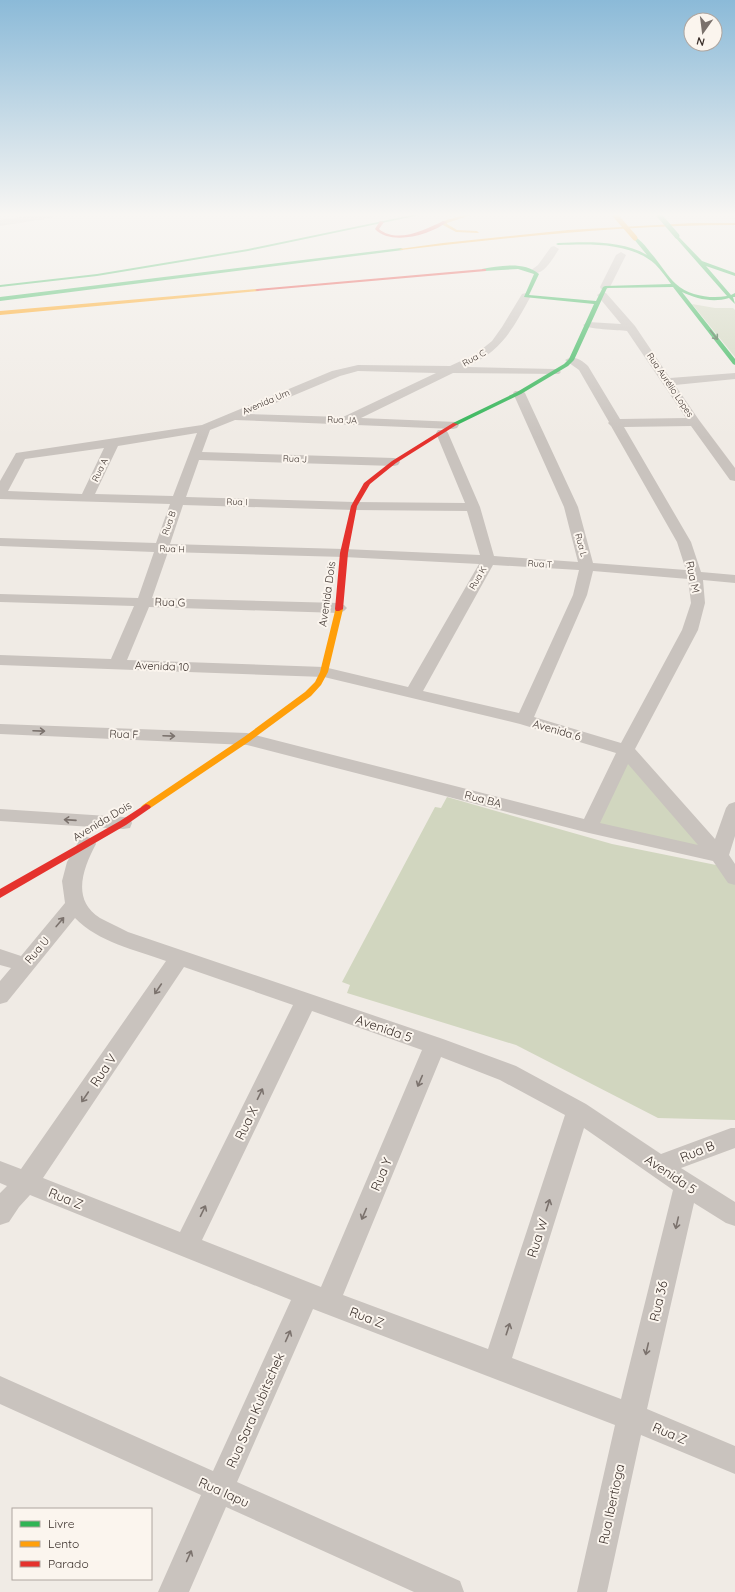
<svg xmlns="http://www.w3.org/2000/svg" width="735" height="1592" font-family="Quicksand,sans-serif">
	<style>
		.green { fill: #d1d6bf }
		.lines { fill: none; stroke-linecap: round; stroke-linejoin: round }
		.street { fill: #c9c3be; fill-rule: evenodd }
		.fast { fill: #30b455; fill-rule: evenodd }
		.slow { fill: #ff9f0a; fill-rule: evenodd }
		.jam { fill: #e5322d; fill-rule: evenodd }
		.fast-bridge { stroke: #30b455; stroke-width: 5 }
		.slow-bridge { stroke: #ff9f0a; stroke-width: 5 }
		.oneway { stroke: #375e3a }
		.oneway2 { stroke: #7b726d }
		.labels { text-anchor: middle; stroke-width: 4; stroke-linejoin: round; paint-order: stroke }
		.far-street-label { font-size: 9px; fill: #3b302b; stroke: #fbf5ee }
		.street-label { font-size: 11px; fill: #3b302b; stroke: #fbf5ee }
		.near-street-label { font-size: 13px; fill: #3b302b; stroke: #fbf5ee }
	</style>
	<rect width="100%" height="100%" fill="#f0ebe5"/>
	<path class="green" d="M 692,304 L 715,308 L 733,308 L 735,310 L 735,357 Z
		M 626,750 L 719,856 L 589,827 Z
		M 447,797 L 612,844 L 721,866 L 735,885 L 735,1120 L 658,1118 L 516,1045 L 347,993 L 350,985 L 342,982 L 435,807 L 441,808 Z"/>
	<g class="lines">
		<path class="street" d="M 35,215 L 56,215 L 52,218 L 0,226 L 0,220 Z
			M 554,246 L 559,249 C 553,258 544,276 532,273 L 530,271 L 538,265 L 551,247 Z
			M 621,252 L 626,255 L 610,287 L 605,290 L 601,289 L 600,287 L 616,255 Z
			M 602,292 L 606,293 L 635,326 L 670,378 L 735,373 L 735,379 L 675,385 L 699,420 L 735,468 L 735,481 L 730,480 L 691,426 L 624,427 L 691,542 L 701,572 L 735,575 L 735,583 L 703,580 L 705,603 L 698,630 L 635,749 L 715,839 L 726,808 L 729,804 L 735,802 L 735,836 L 729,855 L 735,864 L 735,885 L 728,883 L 713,861 L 589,833 L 247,745 L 0,734 L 0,724 L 247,733 L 584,819 L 616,753 L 520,724 L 324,677 L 0,665 L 0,655 L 111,659 L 134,606 L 0,602 L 0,594 L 138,598 L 154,552 L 0,546 L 0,538 L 156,543 L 170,504 L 0,499 L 0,481 L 16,453 L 202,425 L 332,371 L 358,365 L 450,366 L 476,354 L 492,341 L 502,327 L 522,294 L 526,293 L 531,296 C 512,330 503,349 467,367 L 555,369 L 559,370 L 561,372 L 559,374 L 453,373 L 361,418 L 457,422 L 459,425 L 457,428 L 453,429 L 235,420 L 210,430 L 202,452 L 394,458 L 398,459 L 400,462 L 398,465 L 394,466 L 199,460 L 186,497 L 354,502 L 465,503 L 436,433 L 438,430 L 446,430 L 448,433 L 480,507 L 494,556 L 578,562 L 564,507 L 513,393 L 515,391 L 523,391 L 525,393 L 578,507 L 593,563 L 686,570 L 677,542 L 611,426 L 608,423 L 609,422 L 579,370 L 565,360 L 571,357 C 578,358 583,361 588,366 L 620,419 L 686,418 L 627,331 C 619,330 586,329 583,325 L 588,322 L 621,324 L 597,295 ZM 358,371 L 436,373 L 343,417 L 249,414 L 340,376 ZM 197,433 L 173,496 L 95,494 L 118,446 ZM 104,448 L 82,494 L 8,491 L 25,459 ZM 183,505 L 354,510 L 467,511 L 480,555 L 344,549 L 170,544 ZM 168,552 L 344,557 L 479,564 L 408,687 L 324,667 L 127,660 L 149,607 L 339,613 L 344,611 L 347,608 L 344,605 L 339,603 L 152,598 ZM 493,565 L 579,570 L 573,595 L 519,713 L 423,691 ZM 593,571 L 688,579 L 691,603 L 682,630 L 621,743 L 534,717 L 587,595 ZM 628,764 L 698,845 L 600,823 Z
			M 0,809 L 123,817 L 130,818 L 132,823 L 130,828 L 123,829 L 0,821 Z
			M 87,837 L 94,839 L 96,844 C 83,868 71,900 100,918 C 109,923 119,927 128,932 L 443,1039 L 516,1066 L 586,1104 L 661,1154 L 731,1128 L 735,1128 L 735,1148 L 681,1168 L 735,1202 L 735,1226 L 726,1223 L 694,1203 L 647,1409 L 735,1446 L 735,1474 L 641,1435 L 607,1592 L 577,1592 L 615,1425 L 313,1309 L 237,1482 L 460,1581 L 464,1592 L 414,1592 L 226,1507 L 189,1592 L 158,1592 L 201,1495 L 0,1404 L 0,1376 L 213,1471 L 291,1300 L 30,1195 L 19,1207 L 9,1222 L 0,1225 L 0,1193 L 7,1186 L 0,1183 L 0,1161 L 21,1169 L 166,961 C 136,950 98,942 75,918 L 7,1002 L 0,1004 L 0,981 L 11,968 L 0,965 L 0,949 L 21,956 L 65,903 L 62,881 L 67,862 L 80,839 ZM 184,967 L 293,1005 L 180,1232 L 43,1178 ZM 312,1011 L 422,1050 L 321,1287 L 202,1240 ZM 441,1057 L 500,1080 L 565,1115 L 488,1349 L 343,1295 ZM 584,1128 L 673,1190 L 621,1399 L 512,1358 Z"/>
		<path class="fast" d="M 412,215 L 420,215 L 248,251 L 97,276 L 0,287 L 0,285 L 97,274 L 248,249 Z
			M 677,235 L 702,261 L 735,273 L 735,276 L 706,266 L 731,295 L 735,293 L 735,297 L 733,297 L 735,304 L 729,298 C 713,303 697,299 682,292 L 735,359 L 735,365 L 733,364 L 673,287 L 607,288 L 574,360 L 568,366 L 521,394 L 457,425 L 453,425 L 453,423 L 517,392 L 564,364 L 569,359 L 594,304 L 524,297 L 534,274 L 518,269 L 484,271 L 482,271 L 482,269 C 500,266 524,261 539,274 L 529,295 L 596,301 L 603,287 L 605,286 L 671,284 C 666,277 661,270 655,264 C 630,242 590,244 558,245 L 556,244 L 558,243 C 587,242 621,240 647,255 L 633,238 L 635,237 C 641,240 646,247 650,252 C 659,262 667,276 676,284 C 689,296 711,299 727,296 L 675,237 Z
			M 401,248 L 403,249 L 403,250 L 0,301 L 0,297 Z"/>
		<path class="slow" d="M 465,215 L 471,215 L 447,223 L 447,224 L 457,230 L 477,231 L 479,233 L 456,232 L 443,225 L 443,221 Z
			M 693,223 L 735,223 L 735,225 C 623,225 512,237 401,250 L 399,249 L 443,243 L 568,230 Z
			M 257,289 L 259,290 L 259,291 L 0,315 L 0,311 Z
			M 336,607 L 339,607 L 343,609 L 328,672 L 321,685 L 311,696 L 250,741 L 149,809 L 143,809 L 141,807 L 143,805 L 244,737 L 305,692 L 315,682 L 320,672 Z"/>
		<path class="jam" d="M 380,221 L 384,222 L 379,229 C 397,244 425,230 443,221 L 447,222 C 430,235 391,246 375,229 Z
			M 484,269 L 486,269 L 486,271 L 257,291 L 255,290 L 257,289 Z
			M 453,423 L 458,424 L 396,463 L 370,484 L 357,506 L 348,553 L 343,609 L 339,611 L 336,611 L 335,609 L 340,553 L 351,506 L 364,483 L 392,461 Z
			M 146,804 L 149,805 L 151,807 L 149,809 L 126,825 L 0,898 L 0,889 L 120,821 Z"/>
		<path class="fast-bridge" d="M 659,215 L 677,236"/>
		<path class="slow-bridge" d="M 615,215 L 635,238"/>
	</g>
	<defs><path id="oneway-shaft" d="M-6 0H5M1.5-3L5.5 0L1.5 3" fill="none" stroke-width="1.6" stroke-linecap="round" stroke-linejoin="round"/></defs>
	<use class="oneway" href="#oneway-shaft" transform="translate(714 335) rotate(52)"/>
	<g class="oneway2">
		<use href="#oneway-shaft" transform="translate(39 731) rotate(2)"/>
		<use href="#oneway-shaft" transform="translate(169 736) rotate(2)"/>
		<use href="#oneway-shaft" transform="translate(70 820) rotate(-176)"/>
		<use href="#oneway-shaft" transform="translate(60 922) rotate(-50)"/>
		<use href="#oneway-shaft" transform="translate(158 989) rotate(124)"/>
		<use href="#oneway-shaft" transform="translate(420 1081) rotate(113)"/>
		<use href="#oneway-shaft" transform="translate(260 1094) rotate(-64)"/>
		<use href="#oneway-shaft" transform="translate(85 1097) rotate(124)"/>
		<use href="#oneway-shaft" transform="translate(548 1205) rotate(-72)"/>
		<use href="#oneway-shaft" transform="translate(203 1211) rotate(-64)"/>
		<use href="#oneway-shaft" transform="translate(364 1214) rotate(113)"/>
		<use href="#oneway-shaft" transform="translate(677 1223) rotate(103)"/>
		<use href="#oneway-shaft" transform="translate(508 1329) rotate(-72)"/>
		<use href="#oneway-shaft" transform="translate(288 1336) rotate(-66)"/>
		<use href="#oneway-shaft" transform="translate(647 1349) rotate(103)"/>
		<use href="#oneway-shaft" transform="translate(189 1556) rotate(-66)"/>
	</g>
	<linearGradient id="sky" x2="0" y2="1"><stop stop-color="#8bbad8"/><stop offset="0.49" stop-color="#f8f6f3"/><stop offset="1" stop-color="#f8f6f3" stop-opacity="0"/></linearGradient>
	<rect width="735" height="438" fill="url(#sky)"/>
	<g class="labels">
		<g class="far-street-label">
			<text transform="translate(474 358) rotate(-29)" y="3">Rua C</text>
			<text transform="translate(670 385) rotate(56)" y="3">Rua Aurélio Lopes</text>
			<text transform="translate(266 402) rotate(-23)" y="3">Avenida Um</text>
			<text transform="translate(342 420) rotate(2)" y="3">Rua JA</text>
			<text transform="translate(295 459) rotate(2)" y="3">Rua J</text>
			<text transform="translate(100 470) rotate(-64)" y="3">Rua A</text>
			<text transform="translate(237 502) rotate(2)" y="3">Rua I</text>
			<text transform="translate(169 523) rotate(-71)" y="3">Rua B</text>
			<text transform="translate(581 545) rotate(75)" y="3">Rua L</text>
			<text transform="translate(172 549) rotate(2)" y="3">Rua H</text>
			<text transform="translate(540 564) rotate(4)" y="3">Rua T</text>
			<text transform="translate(478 578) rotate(-60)" y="3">Rua K</text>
		</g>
		<g class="street-label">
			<text transform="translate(693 577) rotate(78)" y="4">Rua M</text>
			<text transform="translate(327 594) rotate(-82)" y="4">Avenida Dois</text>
			<text transform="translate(170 602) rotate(2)" y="4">Rua G</text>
			<text transform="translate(162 666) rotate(2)" y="4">Avenida 10</text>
			<text transform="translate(557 730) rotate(16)" y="4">Avenida 6</text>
			<text transform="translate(124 734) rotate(2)" y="4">Rua F</text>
			<text transform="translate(483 799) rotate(15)" y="4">Rua BA</text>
			<text transform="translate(102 821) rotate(-31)" y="4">Avenida Dois</text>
			<text transform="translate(37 950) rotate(-50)" y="4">Rua U</text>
		</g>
		<g class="near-street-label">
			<text transform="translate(384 1028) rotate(19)" y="5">Avenida 5</text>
			<text transform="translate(103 1070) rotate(-56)" y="5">Rua V</text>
			<text transform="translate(246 1123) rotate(-64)" y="5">Rua X</text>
			<text transform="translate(697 1151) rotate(-22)" y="5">Rua B</text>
			<text transform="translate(381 1174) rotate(-67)" y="5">Rua Y</text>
			<text transform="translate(671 1174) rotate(34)" y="5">Avenida 5</text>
			<text transform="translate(66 1198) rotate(22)" y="5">Rua Z</text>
			<text transform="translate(537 1238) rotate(-72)" y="5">Rua W</text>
			<text transform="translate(658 1301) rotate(-77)" y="5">Rua 36</text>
			<text transform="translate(367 1317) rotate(21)" y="5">Rua Z</text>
			<text transform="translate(255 1410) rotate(-66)" y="5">Rua Sara Kubitschek</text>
			<text transform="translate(670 1433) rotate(23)" y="5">Rua Z</text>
			<text transform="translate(224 1492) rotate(24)" y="5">Rua Iapu</text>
			<text transform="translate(611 1504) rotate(-78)" y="5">Rua Ibertioga</text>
		</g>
	</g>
	<rect x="12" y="1508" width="140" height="72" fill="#fbf5ee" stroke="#aea6a0"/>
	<rect x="20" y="1521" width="20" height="6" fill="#30b455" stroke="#aea6a0"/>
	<text x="48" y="1528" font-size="12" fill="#3b302b">Livre</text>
	<rect x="20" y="1541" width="20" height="6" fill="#ff9f0a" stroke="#aea6a0"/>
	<text x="48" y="1548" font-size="12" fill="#3b302b">Lento</text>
	<rect x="20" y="1561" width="20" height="6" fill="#e5322d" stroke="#aea6a0"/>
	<text x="48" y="1568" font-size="12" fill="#3b302b">Parado</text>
	<g transform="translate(703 32) rotate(194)"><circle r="19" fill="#fbf5ee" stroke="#aea6a0"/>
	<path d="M0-3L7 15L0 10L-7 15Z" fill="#7a716c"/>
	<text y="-6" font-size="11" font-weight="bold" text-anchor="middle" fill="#3b302b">N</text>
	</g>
</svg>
